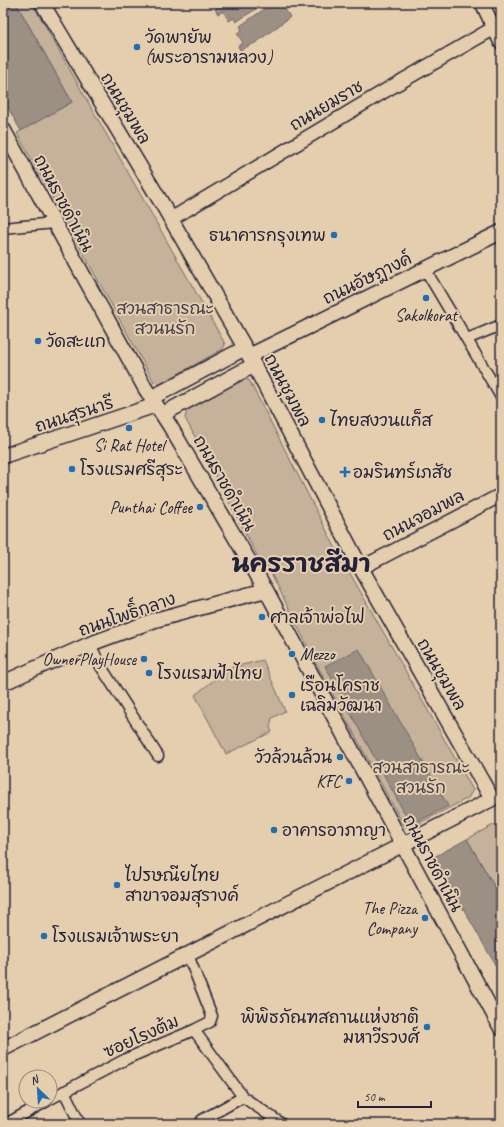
<svg xmlns="http://www.w3.org/2000/svg" width="504" height="1127" font-family="Caveat,'Playpen Sans Thai',sans-serif">
	<style>
		.green { fill: #c6b29b; stroke: #746a6b }
		.water { fill: #9c8f84; stroke: #6b6367 }
		.lines { fill: none; stroke-linecap: round; stroke-linejoin: round }
		.minor-casing { stroke: #22223b; stroke-width: 13 }
		.tertiary-casing { stroke: #22223b; stroke-width: 16 }
		.secondary-casing { stroke: #22223b; stroke-width: 17 }
		.minor { stroke: #e5ceae; stroke-width: 10 }
		.tertiary { stroke: #e5ceae; stroke-width: 13 }
		.secondary { stroke: #e5ceae; stroke-width: 14 }
		.poi-dot { fill: #1f6fb2; stroke: #e5ceae; stroke-width: 1.5 }
		.labels { text-anchor: middle; stroke-width: 4; stroke-linejoin: round; paint-order: stroke }
		.poi-label { font-size: 17px; fill: #22223b; stroke: #e5ceae; text-anchor: start }
		.street-label { font-size: 17px; fill: #22223b; stroke: #e5ceae }
		.park-label { font-size: 17px; fill: #433f4e; stroke: #e5ceae }
		.town-label { font-size: 25px; font-weight: bold; fill: #22223b; stroke: #e5ceae }
	</style>
	<rect width="100%" height="100%" fill="#e5ceae"/>
	<filter id="ink" filterUnits="userSpaceOnUse"><feTurbulence type="fractalNoise" baseFrequency=".025" numOctaves="2"/><feDisplacementMap in="SourceGraphic" scale="8" xChannelSelector="R" yChannelSelector="G"/><feConvolveMatrix kernelMatrix="1 2 1 2 8 2 1 2 1" color-interpolation-filters="sRGB"/></filter>
	<g filter="url(#ink)">
		<path class="green" d="M 16,3 L 32,3 L 224,342 L 225,345 L 223,349 L 160,384 L 154,382 L 17,133 L 72,102 Z
			M 242,379 L 249,380 L 335,547 L 473,790 L 468,798 L 412,827 L 408,828 L 404,826 L 318,667 L 264,559 L 259,559 L 185,418 L 187,410 Z
			M 263,660 L 285,711 L 272,718 L 270,727 L 272,732 L 226,754 L 195,695 L 229,668 Z
			M 495,824 L 501,836 L 501,898 L 467,839 Z"/>
		<path class="water" d="M 3,3 L 16,3 L 72,102 L 21,131 L 3,99 Z
			M 223,3 L 265,3 L 236,22 L 234,18 L 229,21 L 223,11 L 218,14 L 215,9 Z
			M 273,3 L 282,3 L 290,17 L 257,42 L 240,50 L 238,46 L 243,43 L 237,33 L 242,30 L 240,26 Z
			M 359,649 L 448,806 L 411,825 L 325,666 Z
			M 467,839 L 501,898 L 501,975 L 434,857 Z"/>
		<g class="lines">
			<g class="minor-casing">
				<path id="minor" d="M 3,228 L 54,223
					M 425,269 L 501,397
					M 467,339 L 501,325
					M 90,644 L 100,665 L 158,756
					M 188,955 L 212,1016 L 210,1022 L 194,1030
					M 64,1091 L 80,1124
					M 50,1099 L 128,1058 L 194,1030 L 243,1097 L 282,1124
					M 6,1124 L 47,1101
					M 200,1124 L 202,1120 L 243,1097"/>
			</g>
			<g class="tertiary-casing">
				<path id="tertiary" d="M 482,3 L 501,43
					M 171,219 L 388,89 L 501,24
					M 361,568 L 501,495"/>
			</g>
			<g class="secondary-casing">
				<path id="secondary" d="M 3,129 L 145,388 L 170,426 L 266,590 L 501,1028
					M 249,356 L 501,232
					M 151,398 L 245,348
					M 163,414 L 254,365
					M 3,456 L 156,405
					M 3,683 L 90,644 L 155,620 L 266,590
					M 3,1049 L 492,799 L 361,568 L 245,348 L 164,207 L 42,3"/>
			</g>
			<use href="#minor" class="minor"/>
			<use href="#tertiary" class="tertiary"/>
			<use href="#secondary" class="secondary"/>
		</g>
	</g>
	<g class="poi-dot">
		<circle cx="137" cy="47" r="4"/>
		<circle cx="334" cy="235" r="4"/>
		<circle cx="426" cy="298" r="4"/>
		<circle cx="38" cy="341" r="4"/>
		<circle cx="322" cy="420" r="4"/>
		<circle cx="129" cy="428" r="4"/>
		<circle cx="72" cy="469" r="4"/>
		<path d="M343 466h4v4h4v4h-4v4h-4v-4h-4v-4h4z"/>
		<circle cx="200" cy="507" r="4"/>
		<circle cx="262" cy="617" r="4"/>
		<circle cx="292" cy="654" r="4"/>
		<circle cx="144" cy="659" r="4"/>
		<circle cx="149" cy="673" r="4"/>
		<circle cx="292" cy="695" r="4"/>
		<circle cx="340" cy="757" r="4"/>
		<circle cx="349" cy="781" r="4"/>
		<circle cx="274" cy="830" r="4"/>
		<circle cx="117" cy="885" r="4"/>
		<circle cx="425" cy="918" r="4"/>
		<circle cx="44" cy="936" r="4"/>
		<circle cx="427" cy="1027" r="4"/>
	</g>
	<g class="labels">
		<g class="poi-label">
			<text x="145" y="43">วัดพายัพ<tspan x="145" dy="20">(พระอารามหลวง)</tspan></text>
			<text x="326" y="241" text-anchor="end">ธนาคารกรุงเทพ</text>
			<text x="426" y="321" text-anchor="middle">Sakolkorat</text>
			<text x="46" y="347">วัดสะแก</text>
			<text x="330" y="426">ไทยสงวนแก็ส</text>
			<text x="129" y="451" text-anchor="middle">Si Rat Hotel</text>
			<text x="80" y="475">โรงแรมศรีสุระ</text>
			<text x="353" y="478">อมรินทร์เภสัช</text>
			<text x="192" y="513" text-anchor="end">Punthai Coffee</text>
			<text x="270" y="623">ศาลเจ้าพ่อไฟ</text>
			<text x="300" y="660">Mezzo</text>
			<text x="136" y="665" text-anchor="end">OwnerPlayHouse</text>
			<text x="157" y="679">โรงแรมฟ้าไทย</text>
			<text x="300" y="691">เรือนโคราช<tspan x="300" dy="20">เฉลิมวัฒนา</tspan></text>
			<text x="332" y="763" text-anchor="end">วัวล้วนล้วน</text>
			<text x="341" y="787" text-anchor="end">KFC</text>
			<text x="282" y="836">อาคารอาภาญา</text>
			<text x="125" y="881">ไปรษณียไทย<tspan x="125" dy="20">สาขาจอมสุรางค์</tspan></text>
			<text x="417" y="914" text-anchor="end">The Pizza<tspan x="417" dy="20">Company</tspan></text>
			<text x="52" y="942">โรงแรมเจ้าพระยา</text>
			<text x="419" y="1023" text-anchor="end">พิพิธภัณฑสถานแห่งชาติ<tspan x="419" dy="20">มหาวีรวงศ์</tspan></text>
		</g>
		<g class="street-label">
			<text transform="translate(326 105) rotate(-31)" y="6">ถนนยมราช</text>
			<text transform="translate(126 108) rotate(59)" y="6">ถนนชุมพล</text>
			<text transform="translate(64 203) rotate(62)" y="6">ถนนราชดำเนิน</text>
			<text transform="translate(367 278) rotate(-26)" y="6">ถนนอัษฎางค์</text>
			<text transform="translate(288 390) rotate(62)" y="6">ถนนชุมพล</text>
			<text transform="translate(74 414) rotate(-18)" y="6">ถนนสุรนารี</text>
			<text transform="translate(225 483) rotate(60)" y="6">ถนนราชดำเนิน</text>
			<text transform="translate(423 515) rotate(-28)" y="6">ถนนจอมพล</text>
			<text transform="translate(127 614) rotate(-19)" y="6">ถนนโพธิ์กลาง</text>
			<text transform="translate(442 674) rotate(60)" y="6">ถนนชุมพล</text>
			<text transform="translate(433 863) rotate(62)" y="6">ถนนราชดำเนิน</text>
			<text transform="translate(141 1036) rotate(-24)" y="6">ซอยโรงต้ม</text>
		</g>
		<g class="park-label">
			<text x="165" y="314">สวนสาธารณะ<tspan x="165" dy="20">สวนนรัก</tspan></text>
			<text x="421" y="773">สวนสาธารณะ<tspan x="421" dy="20">สวนรัก</tspan></text>
		</g>
		<g class="town-label">
			<text x="301" y="572">นครราชสีมา</text>
		</g>
	</g>
	<rect width="504" height="1127" fill="none" stroke="#e5ceae" stroke-width="16"/>
	<rect x="8" y="8" width="488" height="1111" fill="none" stroke="#22223b" stroke-width="1.5" filter="url(#ink)"/>
	<g transform="translate(38 1089) rotate(335)"><circle r="19" fill="#e5ceae" stroke="#978980"/>
	<path d="M0-3L7 15L0 10L-7 15Z" fill="#1f6fb2"/>
	<text y="-6" font-size="11" font-weight="bold" text-anchor="middle" fill="#22223b">N</text>
	</g>
	<path d="M358 1101v6h73v-6" fill="none" stroke="#22223b" stroke-width="2"/>
	<text x="364" y="1101" font-size="12" fill="#22223b" stroke="#e5ceae" stroke-width="3" paint-order="stroke">50 m</text>
</svg>
